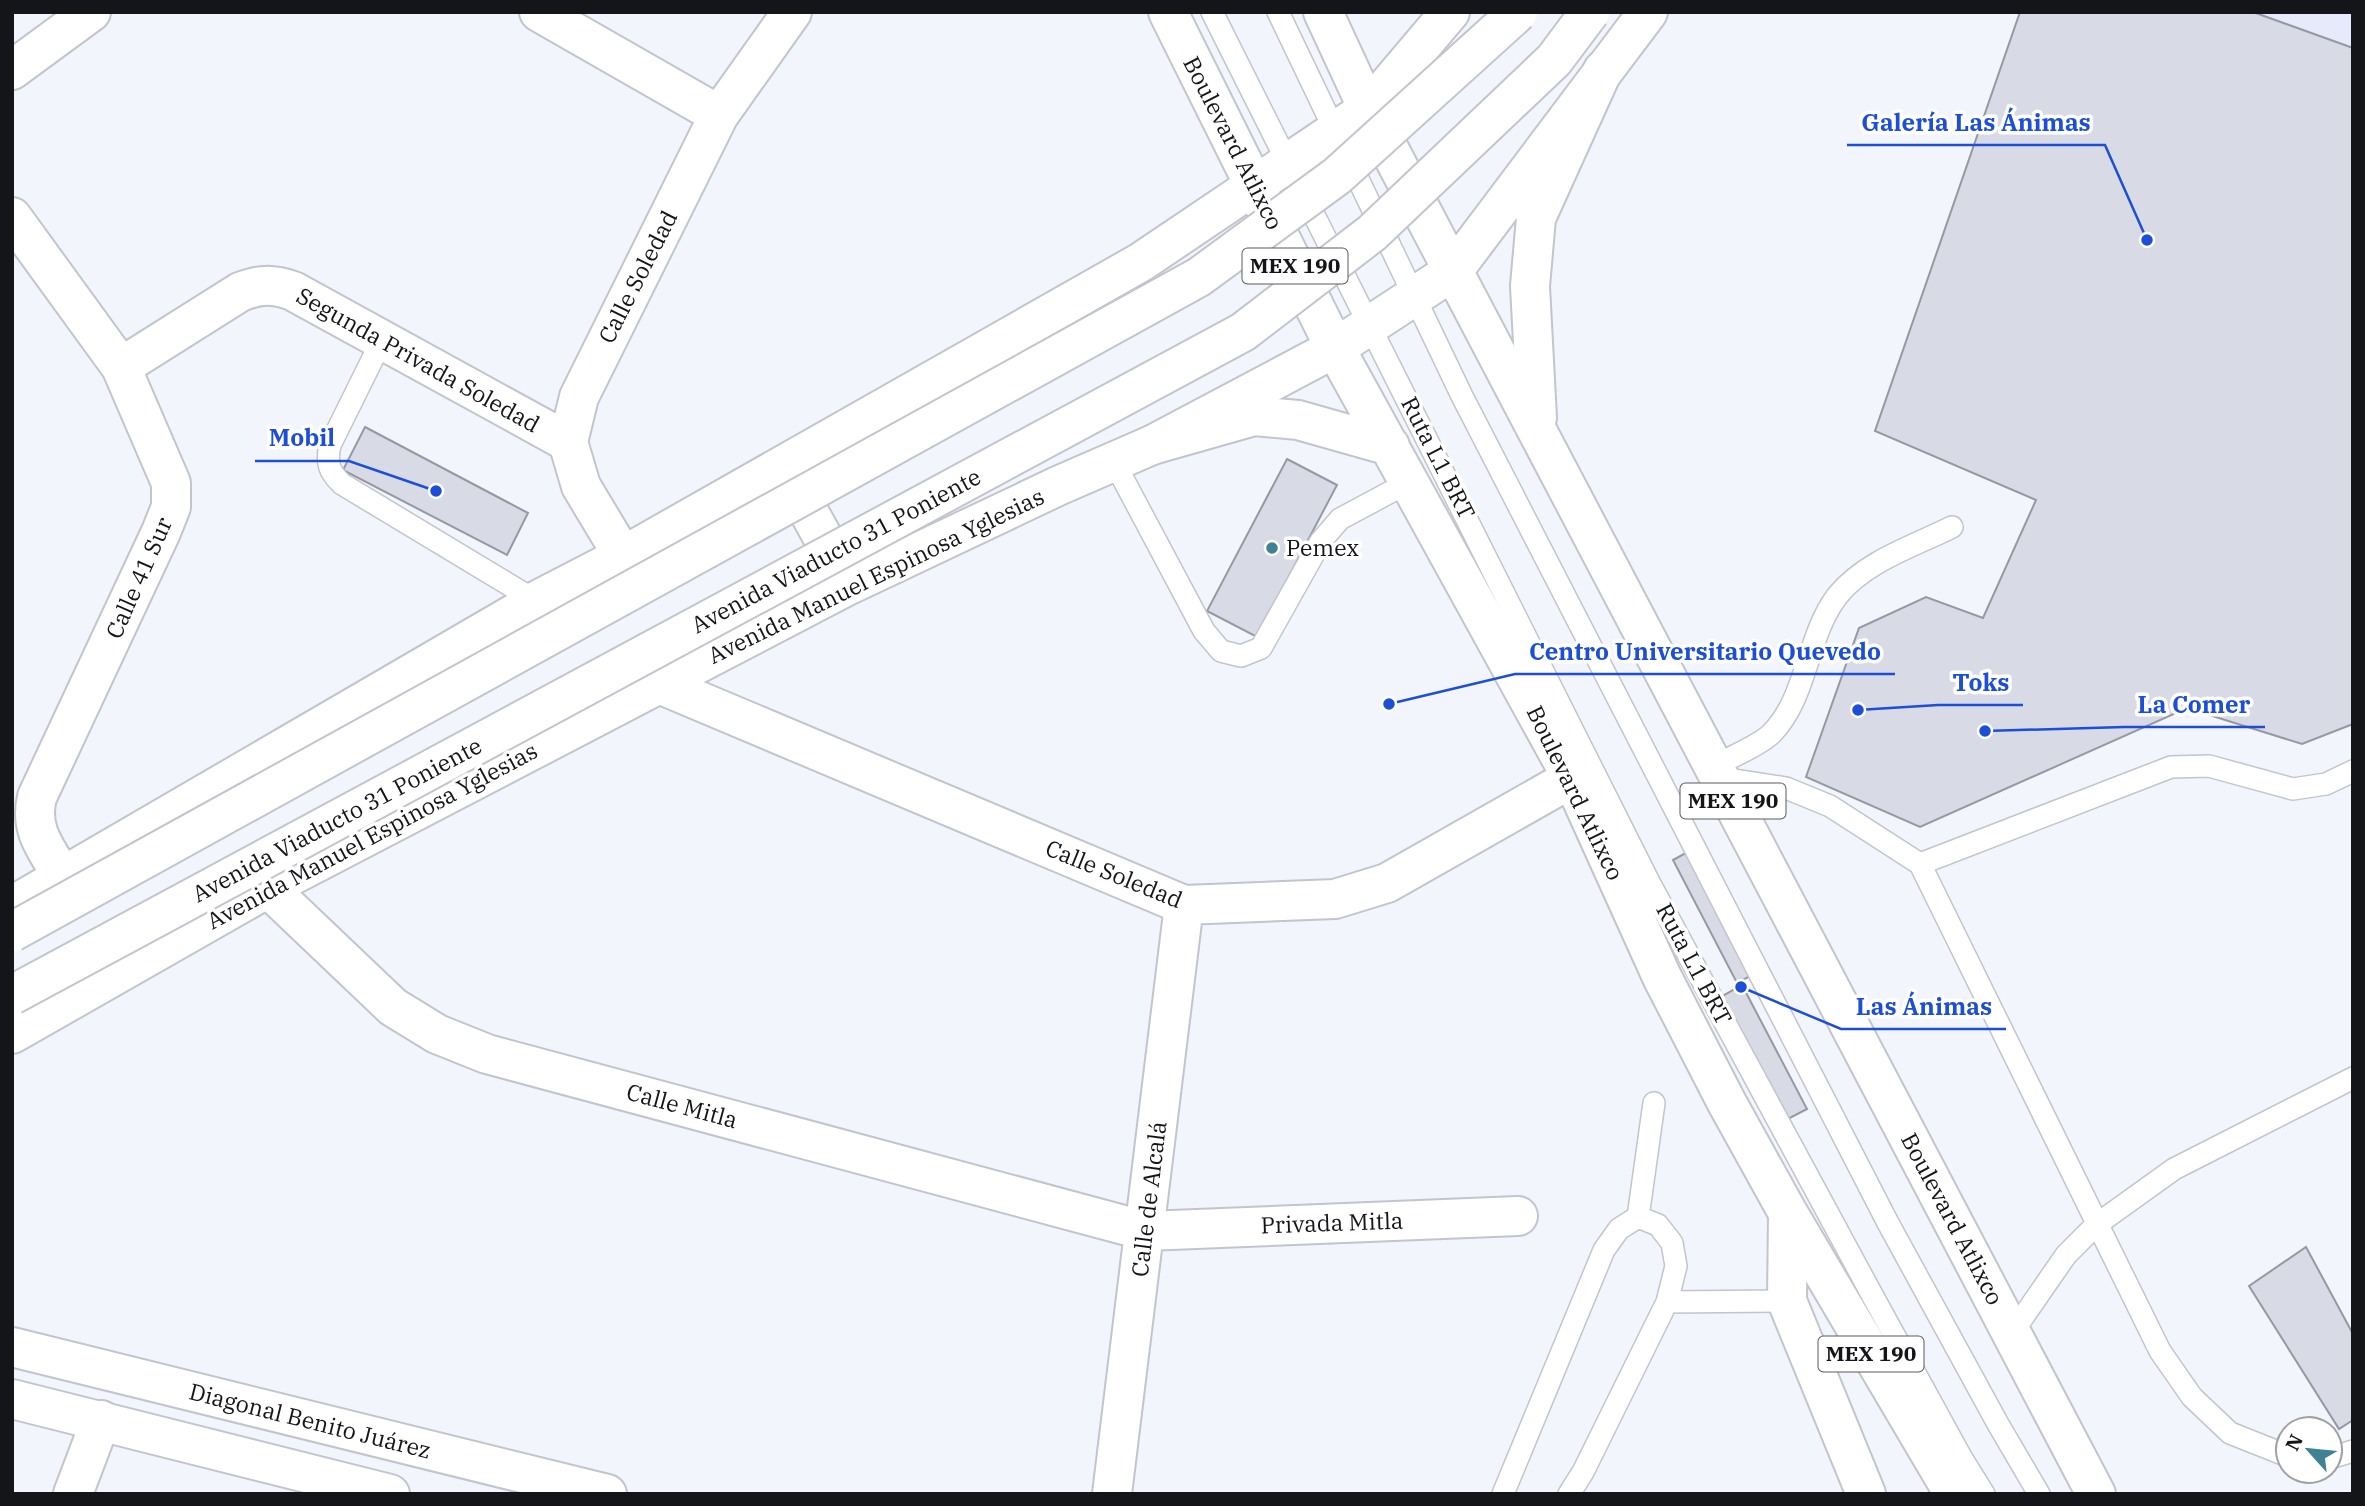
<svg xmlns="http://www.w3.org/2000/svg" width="2365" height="1506" font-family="'IBM Plex Serif',serif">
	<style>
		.built { fill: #e6eafb }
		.building { fill: #d8dae5; stroke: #9698a2; stroke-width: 2 }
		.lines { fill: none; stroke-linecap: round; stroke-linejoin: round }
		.lane-casing { stroke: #c2c4ce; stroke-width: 24 }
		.street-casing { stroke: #c2c4ce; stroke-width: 42 }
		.secondary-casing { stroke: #c2c4ce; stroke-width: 42 }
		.primary-casing { stroke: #c2c4ce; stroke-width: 42 }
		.lane { stroke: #fff; stroke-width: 21 }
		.street { stroke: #fff; stroke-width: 38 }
		.secondary { stroke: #fff; stroke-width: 38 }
		.primary { stroke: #fff; stroke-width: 38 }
		.secondary-bridge-casing { stroke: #c2c4ce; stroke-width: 42; stroke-linecap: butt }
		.secondary-bridge { stroke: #fff; stroke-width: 38 }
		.poi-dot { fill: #408293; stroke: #fff; stroke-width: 2.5 }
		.labels { text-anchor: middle; stroke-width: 7; stroke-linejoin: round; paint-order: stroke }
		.shield { fill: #fff; stroke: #5a5b5d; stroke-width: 2 }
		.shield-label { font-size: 21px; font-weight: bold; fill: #141518 }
		.street-label { font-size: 23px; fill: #141518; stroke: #fff }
		.poi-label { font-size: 23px; fill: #141518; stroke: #fff; text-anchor: start }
		.leader { fill: none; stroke: #1d4ed8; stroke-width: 2.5 }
		.callout-dot { fill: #1d4ed8; stroke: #fff; stroke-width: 2.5 }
		.callout-label { font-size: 24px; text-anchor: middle; font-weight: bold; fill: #1d4ed8; stroke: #fff; stroke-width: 7; stroke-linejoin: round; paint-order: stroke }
	</style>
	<rect width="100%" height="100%" fill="#f3f5fd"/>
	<path class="built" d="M 2253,12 L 2353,12 L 2353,48 Z"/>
	<path class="building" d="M 2020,12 L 2253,12 L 2353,48 L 2353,724 L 2302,744 L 2187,708 L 1920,827 L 1806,777 L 1859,628 L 1926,597 L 1983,618 L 2036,500 L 1875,431 Z
		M 365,427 L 528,513 L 507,555 L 343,470 Z
		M 1287,459 L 1337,485 L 1257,637 L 1207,611 Z
		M 1693,849 L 1758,972 L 1737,983 L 1673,860 Z
		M 1742,985 L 1807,1109 L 1786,1120 L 1721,997 Z
		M 2306,1247 L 2353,1334 L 2353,1420 L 2339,1429 L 2249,1286 Z"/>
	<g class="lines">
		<g class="lane-casing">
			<path id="lane" d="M 1212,12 L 1649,882 L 1870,1291 L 1961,1457 L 1984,1494
				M 1278,12 L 1462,396 L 1888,1223 L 1998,1424 L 2039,1494
				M 382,340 L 330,445 C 326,463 329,472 342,484 L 536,601
				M 1114,462 L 1204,631 L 1221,651 L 1241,656 L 1261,648 L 1321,541 L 1340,519 L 1409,482
				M 1715,766 C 1732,756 1757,747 1771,734 C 1808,697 1806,636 1838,595 C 1866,561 1914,546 1952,527
				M 1722,778 L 1786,788 L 1830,806 L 1920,864 L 2171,767 L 2209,766 L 2293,789 L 2326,784 L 2353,771
				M 1920,864 L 2160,1351 L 2192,1397 L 2230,1433 L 2288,1456
				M 1638,1217 L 1654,1103
				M 1667,1302 L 1787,1301
				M 2012,1333 L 2066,1255 L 2096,1225 L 2174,1169 L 2353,1078
				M 2330,1458 L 2353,1451
				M 1503,1494 L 1604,1250 L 1619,1229 L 1638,1217
				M 1569,1494 L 1583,1472 L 1667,1302 L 1676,1266 L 1672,1243 L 1658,1225 L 1638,1217"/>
		</g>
		<g class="street-casing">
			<path id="street" d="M 539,12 L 719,115
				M 12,70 L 91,12
				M 12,217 L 121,367 L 171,483 L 171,507 L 161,532 L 37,797 C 29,830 46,849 63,877
				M 121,367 L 240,292 C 260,284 273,284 293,291 L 568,442
				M 623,556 L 581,486 L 568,442 L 579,397 L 719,115 L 792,12
				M 659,684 L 1184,905 L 1335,899 L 1387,883 L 1572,778
				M 268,888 L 393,1007 L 437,1034 L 487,1054 L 1146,1231 L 1518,1216
				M 73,1494 L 101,1420
				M 1112,1494 L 1184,905"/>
		</g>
		<g class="secondary-casing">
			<path id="secondary" d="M 784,467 L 848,583
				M 12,906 L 536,601 L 623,556 L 1141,262 L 1368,109 L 1450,12
				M 12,1034 L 268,888 L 849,585 L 1060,485 L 1152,445 L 1335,348 L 1453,271 L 1648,12
				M 12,1347 L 607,1494
				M 12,1399 L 390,1494"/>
		</g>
		<g class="primary-casing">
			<path id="primary" d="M 1168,12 L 1335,348 L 1572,778 L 1662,977 L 1727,1103 L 1788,1213 L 1954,1494
				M 1323,12 L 1368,109 L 2096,1494
				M 1537,418 L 1530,286 L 1536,218 L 1603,70
				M 1152,445 L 1254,416 L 1298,420 L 1390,446
				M 1788,1213 L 1787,1301 L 1866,1494"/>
		</g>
		<use href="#lane" class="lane"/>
		<use href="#street" class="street"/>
		<use href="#secondary" class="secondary"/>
		<use href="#primary" class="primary"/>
		<g class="secondary-bridge-casing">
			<path id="secondary-bridge" d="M 12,932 L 1199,277 L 1337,176 L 1518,12
				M 12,995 L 1243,332 L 1372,233 L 1554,60 L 1590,12"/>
		</g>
		<use href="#secondary-bridge" class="secondary-bridge"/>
	</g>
	<circle class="poi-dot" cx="1272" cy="548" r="7"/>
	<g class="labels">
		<g class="shield">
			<rect x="1242.5" y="248.5" width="105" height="35" rx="5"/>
			<rect x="1680.5" y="783.5" width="105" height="35" rx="5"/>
			<rect x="1818.5" y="1336.5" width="105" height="35" rx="5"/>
		</g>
		<g class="shield-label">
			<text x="1295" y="273">MEX 190</text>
			<text x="1733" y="808">MEX 190</text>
			<text x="1871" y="1361">MEX 190</text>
		</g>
		<g class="street-label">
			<text transform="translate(1233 143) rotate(63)" y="8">Boulevard Atlixco</text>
			<text transform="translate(638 277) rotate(-63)" y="8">Calle Soledad</text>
			<text transform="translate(418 360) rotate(29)" y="8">Segunda Privada Soledad</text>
			<text transform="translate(1438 458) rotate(63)" y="8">Ruta L1 BRT</text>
			<text transform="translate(836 551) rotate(-28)" y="8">Avenida Viaducto 31 Poniente</text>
			<text transform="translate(876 576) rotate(-26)" y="8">Avenida Manuel Espinosa Yglesias</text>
			<text transform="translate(139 578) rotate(-66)" y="8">Calle 41 Sur</text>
			<text transform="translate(1575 793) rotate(64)" y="8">Boulevard Atlixco</text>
			<text transform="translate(337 820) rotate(-28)" y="8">Avenida Viaducto 31 Poniente</text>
			<text transform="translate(372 836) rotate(-28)" y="8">Avenida Manuel Espinosa Yglesias</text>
			<text transform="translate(1114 874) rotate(22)" y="8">Calle Soledad</text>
			<text transform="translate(1694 964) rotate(62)" y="8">Ruta L1 BRT</text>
			<text transform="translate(682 1106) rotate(15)" y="8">Calle Mitla</text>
			<text transform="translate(1149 1199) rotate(-83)" y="8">Calle de Alcalá</text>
			<text transform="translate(1952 1219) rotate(62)" y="8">Boulevard Atlixco</text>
			<text transform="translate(1332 1223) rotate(-2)" y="8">Privada Mitla</text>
			<text transform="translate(310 1421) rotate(14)" y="8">Diagonal Benito Juárez</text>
		</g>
		<g class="poi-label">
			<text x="1286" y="556">Pemex</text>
		</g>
	</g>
	<path class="leader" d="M2147 240L2105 145H1847M436 491L349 461H255M1389 704L1515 674H1895M1858 710L1938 705H2023M1985 731L2124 727H2265M1741 987L1841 1029H2006"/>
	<g class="callout-dot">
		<circle cx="2147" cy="240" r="7"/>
		<circle cx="436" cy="491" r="7"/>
		<circle cx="1389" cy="704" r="7"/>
		<circle cx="1858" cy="710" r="7"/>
		<circle cx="1985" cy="731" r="7"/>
		<circle cx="1741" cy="987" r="7"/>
	</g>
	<g class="callout-label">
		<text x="1976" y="131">Galería Las Ánimas</text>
		<text x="302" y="446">Mobil</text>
		<text x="1705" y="660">Centro Universitario Quevedo</text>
		<text x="1981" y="691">Toks</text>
		<text x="2194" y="713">La Comer</text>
		<text x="1924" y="1015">Las Ánimas</text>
	</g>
	<rect width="2365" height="1506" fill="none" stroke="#141518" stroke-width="28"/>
	<g transform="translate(2309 1450) rotate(297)"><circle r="33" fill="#ffffff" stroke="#a1a1a3" stroke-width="2"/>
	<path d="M0-5L12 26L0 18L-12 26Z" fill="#408293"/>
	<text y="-10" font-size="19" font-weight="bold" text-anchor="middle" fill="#141518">N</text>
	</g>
</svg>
